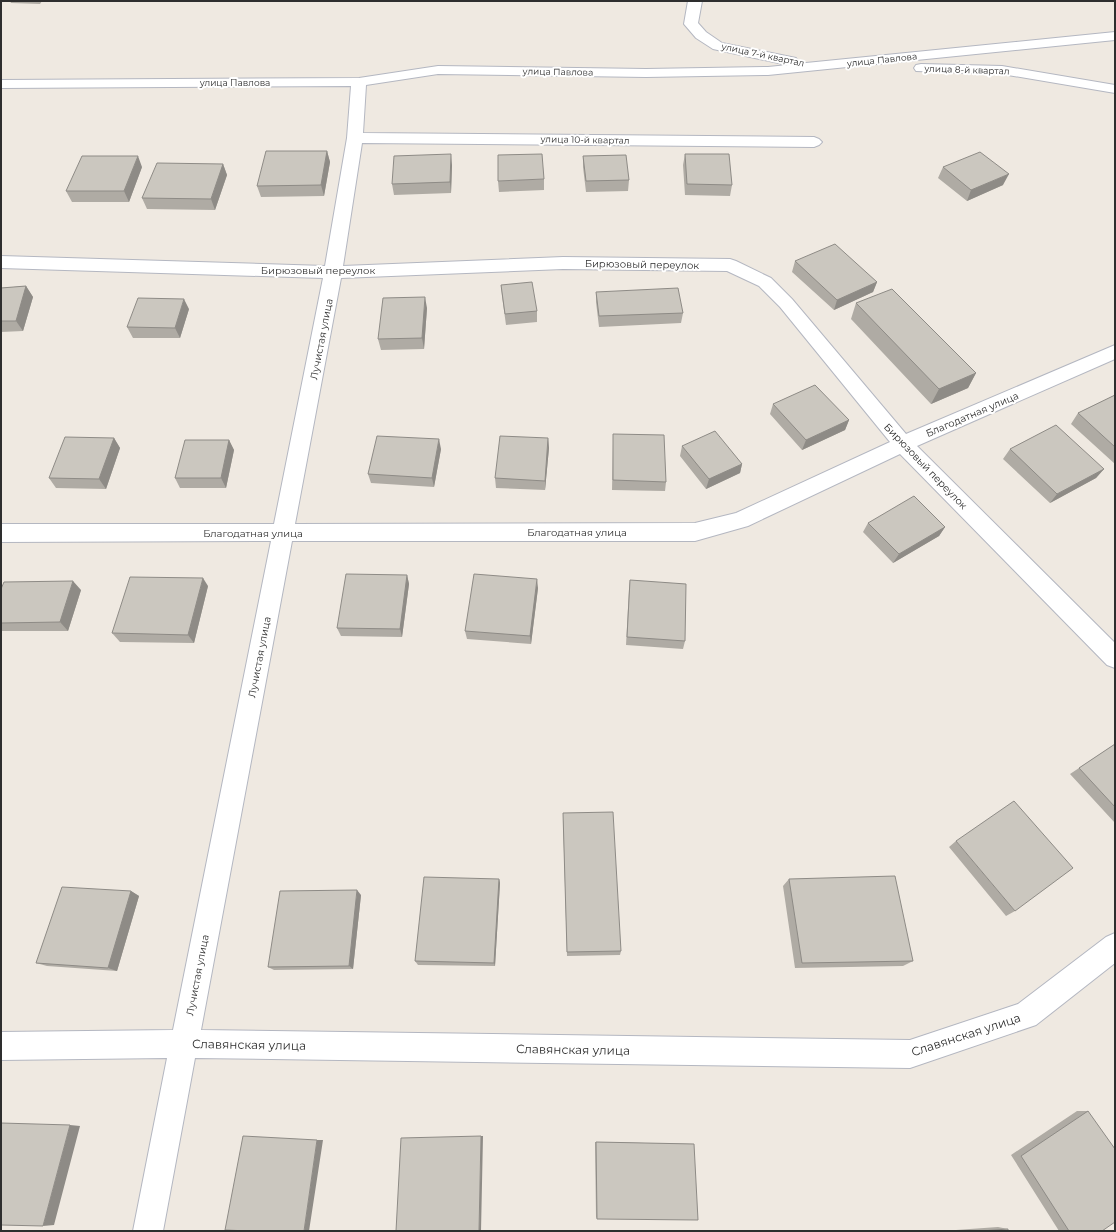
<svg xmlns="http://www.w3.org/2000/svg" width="1116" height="1232" font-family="Montserrat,sans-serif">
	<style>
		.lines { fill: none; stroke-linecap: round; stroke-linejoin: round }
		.street-casing { stroke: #b4b7c1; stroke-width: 2 }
		.street { fill: #fff; fill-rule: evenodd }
		.wall { fill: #afaba4 }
		.shaded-wall { fill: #8e8b86 }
		.building { fill: #cbc7bf; stroke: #8e8b86 }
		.labels { text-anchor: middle; stroke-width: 4; stroke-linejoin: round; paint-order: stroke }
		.far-street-label { font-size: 9px; fill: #2e2e2e; stroke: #fff }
		.street-label { font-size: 10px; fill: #2e2e2e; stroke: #fff }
		.near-street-label { font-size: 12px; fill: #2e2e2e; stroke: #fff }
	</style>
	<rect width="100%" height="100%" fill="#efe9e1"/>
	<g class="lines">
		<g class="street-casing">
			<path id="street" d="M 688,1 L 702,1 L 698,23 L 706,32 L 722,43 L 796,58 L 798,61 L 796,64 L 1115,32 L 1115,40 L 768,75 L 646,77 L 438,74 L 366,85 L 363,133 L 814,137 L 819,139 L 822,142 L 819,145 L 814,147 L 362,143 L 343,266 L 563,257 L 730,259 L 736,261 L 771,278 L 792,299 L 906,434 L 1115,345 L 1115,359 L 917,446 L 1115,643 L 1115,668 L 1107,665 L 900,454 L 748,526 L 695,541 L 292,541 L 201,1030 L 910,1040 L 1018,1004 L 1106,937 L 1115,933 L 1115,963 L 1036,1025 L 910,1068 L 195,1058 L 163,1231 L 133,1231 L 167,1058 L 1,1060 L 1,1032 L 173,1030 L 271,541 L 1,542 L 1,524 L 274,524 L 323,278 L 1,268 L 1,256 L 325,266 L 347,138 L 351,86 L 1,88 L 1,80 L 359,78 L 438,66 L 646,69 L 768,67 L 788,65 L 713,49 L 696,38 L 684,24 ZM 563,269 L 727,271 L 759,286 L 780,307 L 890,442 L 736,513 L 695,523 L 295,524 L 341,278 Z
				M 921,64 L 1002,66 L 1115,85 L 1115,93 L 1002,74 L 916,71 L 914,68 L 916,65 Z"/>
		</g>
		<use href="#street" class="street"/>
	</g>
	<path class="wall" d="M 10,1 L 42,1 L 40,4 L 11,3 Z
		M 327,151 L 330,162 L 324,196 L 261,197 L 257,186 Z
		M 685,154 L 732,185 L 730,196 L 685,195 L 683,165 Z
		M 583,156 L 629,180 L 628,191 L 586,192 L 583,167 Z
		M 223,164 L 227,175 L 215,210 L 147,209 L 142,198 Z
		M 452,165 L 451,193 L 394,195 L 392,184 Z
		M 142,167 L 129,202 L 72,202 L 66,191 Z
		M 943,167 L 1003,185 L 967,201 L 938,178 Z
		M 544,179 L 544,190 L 499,192 L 498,181 Z
		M 795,261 L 877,282 L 873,292 L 834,310 L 792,272 Z
		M 501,285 L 537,311 L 537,322 L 506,325 L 502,296 Z
		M 26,286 L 33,297 L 23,331 L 1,332 L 1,288 Z
		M 596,292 L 683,313 L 681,323 L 599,327 L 596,302 Z
		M 856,303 L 976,373 L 968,388 L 931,404 L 851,319 Z
		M 427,308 L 424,349 L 381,350 L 378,339 Z
		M 189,309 L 180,338 L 133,338 L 127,327 Z
		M 1115,395 L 1115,464 L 1071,424 L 1078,413 Z
		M 773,404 L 849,420 L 845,430 L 802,450 L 770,414 Z
		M 613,434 L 666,482 L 665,491 L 612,490 L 613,443 Z
		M 114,438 L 120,448 L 106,489 L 56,488 L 49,478 Z
		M 548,438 L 549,448 L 545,490 L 496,488 L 495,478 Z
		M 229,440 L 234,450 L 226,488 L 180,488 L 175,478 Z
		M 682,446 L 742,464 L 740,473 L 706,489 L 680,456 Z
		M 441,449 L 434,487 L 371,483 L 368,474 Z
		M 1010,449 L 1104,469 L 1096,478 L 1050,503 L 1003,459 Z
		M 868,523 L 945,527 L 939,536 L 893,563 L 863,532 Z
		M 407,575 L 409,584 L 402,637 L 341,636 L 337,628 Z
		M 630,580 L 685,641 L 683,649 L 626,645 L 629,589 Z
		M 208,586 L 194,643 L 120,642 L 112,633 Z
		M 538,588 L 531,644 L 467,639 L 465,631 Z
		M 1,589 L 81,590 L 68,631 L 1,631 Z
		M 1115,744 L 1115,823 L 1070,774 Z
		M 563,819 L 621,951 L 620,955 L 567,956 Z
		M 956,841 L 1015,911 L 1006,916 L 949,847 Z
		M 499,879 L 500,883 L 495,966 L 418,965 L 415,961 Z
		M 789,879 L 913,961 L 903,966 L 795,968 L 783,886 Z
		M 131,891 L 139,896 L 117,971 L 47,966 L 36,963 Z
		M 361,895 L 353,969 L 274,970 L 268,967 Z
		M 1077,1111 L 1088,1111 L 1102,1231 L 1059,1231 L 1011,1155 Z
		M 595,1142 L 694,1144 L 597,1219 L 596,1217 Z
		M 998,1227 L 1008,1229 L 1008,1231 L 942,1231 Z"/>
	<path class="shaded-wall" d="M 327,151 L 330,162 L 324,196 L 321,185 Z
		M 451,154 L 452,165 L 451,193 L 450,182 Z
		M 138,156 L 142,167 L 129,202 L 124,191 Z
		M 223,164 L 227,175 L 215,210 L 211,199 Z
		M 1009,174 L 1003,185 L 967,201 L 971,190 Z
		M 877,282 L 873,292 L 834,310 L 837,300 Z
		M 26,286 L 33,297 L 23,331 L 16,321 Z
		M 425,297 L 427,308 L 424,349 L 422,338 Z
		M 184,299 L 189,309 L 180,338 L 175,328 Z
		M 976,373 L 968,388 L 931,404 L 939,389 Z
		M 849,420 L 845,430 L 802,450 L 806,440 Z
		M 114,438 L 120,448 L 106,489 L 99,479 Z
		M 548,438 L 549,448 L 545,490 L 545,481 Z
		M 439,439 L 441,449 L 434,487 L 432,478 Z
		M 229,440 L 234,450 L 226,488 L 221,478 Z
		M 742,464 L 740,473 L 706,489 L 709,479 Z
		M 1104,469 L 1096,478 L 1050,503 L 1057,494 Z
		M 945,527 L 939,536 L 893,563 L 899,554 Z
		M 407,575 L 409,584 L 402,637 L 400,629 Z
		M 203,578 L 208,586 L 194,643 L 188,635 Z
		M 537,579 L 538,588 L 531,644 L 530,636 Z
		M 73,581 L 81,590 L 68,631 L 60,622 Z
		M 499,879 L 500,883 L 495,966 L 494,963 Z
		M 357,890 L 361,895 L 353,969 L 349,966 Z
		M 131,891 L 139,896 L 117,971 L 108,968 Z
		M 70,1125 L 80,1126 L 54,1225 L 43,1226 Z
		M 481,1136 L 483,1136 L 481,1231 L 479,1231 Z
		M 317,1140 L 323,1140 L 309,1231 L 304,1231 Z"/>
	<path class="building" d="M 266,151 L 327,151 L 321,185 L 257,186 Z
		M 980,152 L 1009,174 L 971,190 L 943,167 Z
		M 451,154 L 450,182 L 392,184 L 394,156 Z
		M 542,154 L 544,179 L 498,181 L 498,155 Z
		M 685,154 L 729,154 L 732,185 L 687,184 Z
		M 626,155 L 629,180 L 586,181 L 583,156 Z
		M 82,156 L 138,156 L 124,191 L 66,191 Z
		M 157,163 L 223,164 L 211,199 L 142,198 Z
		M 835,244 L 877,282 L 837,300 L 795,261 Z
		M 532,282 L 537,311 L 505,314 L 501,285 Z
		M 26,286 L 16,321 L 1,321 L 1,288 Z
		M 678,288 L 683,313 L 599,316 L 596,292 Z
		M 892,289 L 976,373 L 939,389 L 856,303 Z
		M 425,297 L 422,338 L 378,339 L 383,298 Z
		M 138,298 L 184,299 L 175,328 L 127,327 Z
		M 815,385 L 849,420 L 806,440 L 773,404 Z
		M 1115,395 L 1115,447 L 1078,413 Z
		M 1056,425 L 1104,469 L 1057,494 L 1010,449 Z
		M 715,431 L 742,464 L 709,479 L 682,446 Z
		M 613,434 L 664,435 L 666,482 L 613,480 Z
		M 377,436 L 439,439 L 432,478 L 368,474 Z
		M 500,436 L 548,438 L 545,481 L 495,478 Z
		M 65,437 L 114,438 L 99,479 L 49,478 Z
		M 185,440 L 229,440 L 221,478 L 175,478 Z
		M 914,496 L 945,527 L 899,554 L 868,523 Z
		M 346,574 L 407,575 L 400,629 L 337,628 Z
		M 474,574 L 537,579 L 530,636 L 465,631 Z
		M 130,577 L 203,578 L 188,635 L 112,633 Z
		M 630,580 L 686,584 L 685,641 L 627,637 Z
		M 73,581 L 60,622 L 1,623 L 1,589 L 4,582 Z
		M 1115,744 L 1115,807 L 1079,768 Z
		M 1014,801 L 1073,868 L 1015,911 L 956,841 Z
		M 613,812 L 621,951 L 567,952 L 563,813 Z
		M 895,876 L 913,961 L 802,963 L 789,879 Z
		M 424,877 L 499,879 L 494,963 L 415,961 Z
		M 62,887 L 131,891 L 108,968 L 36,963 Z
		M 357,890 L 349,966 L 268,967 L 280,891 Z
		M 1088,1111 L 1115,1149 L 1115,1222 L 1102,1231 L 1069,1231 L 1021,1156 Z
		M 1,1123 L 70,1125 L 43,1226 L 1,1225 Z
		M 243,1136 L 317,1140 L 304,1231 L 249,1231 L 225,1230 Z
		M 481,1136 L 479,1231 L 396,1231 L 401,1138 Z
		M 596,1142 L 694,1144 L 698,1220 L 597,1219 Z
		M 1008,1229 L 1008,1231 L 981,1231 Z"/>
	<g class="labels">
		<g class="far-street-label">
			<text transform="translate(763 55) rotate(12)" y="3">улица 7-й квартал</text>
			<text transform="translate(882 60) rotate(-6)" y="3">улица Павлова</text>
			<text transform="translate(967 70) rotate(2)" y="3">улица 8-й квартал</text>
			<text transform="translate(558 72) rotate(1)" y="3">улица Павлова</text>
			<text x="235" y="86">улица Павлова</text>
			<text transform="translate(585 140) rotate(1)" y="3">улица 10-й квартал</text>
		</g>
		<g class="street-label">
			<text transform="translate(642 264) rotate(1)" y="4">Бирюзовый переулок</text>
			<text x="318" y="274">Бирюзовый переулок</text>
			<text transform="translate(321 339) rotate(-79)" y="4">Лучистая улица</text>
			<text transform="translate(972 414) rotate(-23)" y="4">Благодатная улица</text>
			<text transform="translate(926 466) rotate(46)" y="4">Бирюзовый переулок</text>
			<text x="577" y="536">Благодатная улица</text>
			<text x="253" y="537">Благодатная улица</text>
			<text transform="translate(259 657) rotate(-79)" y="4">Лучистая улица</text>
			<text transform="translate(197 975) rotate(-79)" y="4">Лучистая улица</text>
		</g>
		<g class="near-street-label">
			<text transform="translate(966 1035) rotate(-18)" y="4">Славянская улица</text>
			<text transform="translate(249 1045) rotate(1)" y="4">Славянская улица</text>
			<text transform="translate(573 1050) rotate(1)" y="4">Славянская улица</text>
		</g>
	</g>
	<rect width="1116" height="1232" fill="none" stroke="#2e2e2e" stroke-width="4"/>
</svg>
